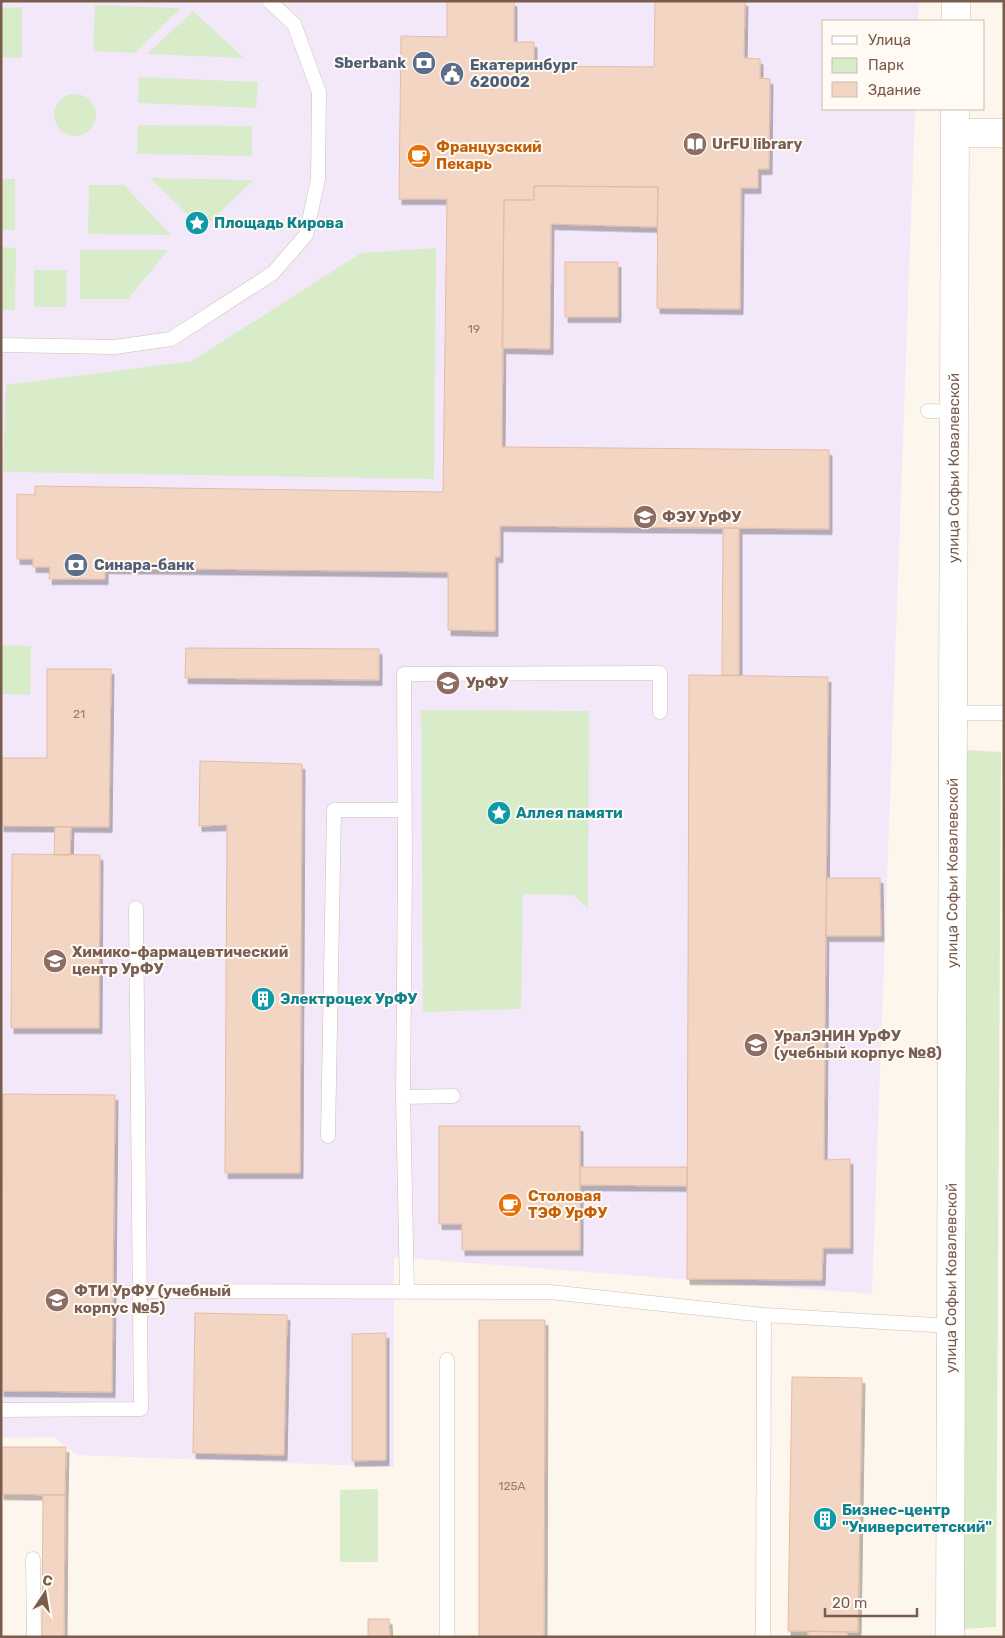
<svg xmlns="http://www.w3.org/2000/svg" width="1005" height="1638" font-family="Rubik,sans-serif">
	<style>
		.education { fill: #f3e8fa }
		.green { fill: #d8ecc9 }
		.building { fill: #f3d5c3; stroke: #e6bba3; filter: url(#shadow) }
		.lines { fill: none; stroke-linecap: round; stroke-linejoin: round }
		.lane-casing { stroke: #d1beb0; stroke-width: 15 }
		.street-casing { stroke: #d1beb0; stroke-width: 29 }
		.lane { stroke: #fff; stroke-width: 14 }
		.street { stroke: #fff; stroke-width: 28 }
		.labels { text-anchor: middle; stroke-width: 4; stroke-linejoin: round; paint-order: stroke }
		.number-label { font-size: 12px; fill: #987a6a }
		.service-label { font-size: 15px; font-weight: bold; fill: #4e5e75; stroke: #fffaf3; text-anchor: start }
		.education-label { font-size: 15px; font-weight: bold; fill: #785e54; stroke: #fffaf3; text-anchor: start }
		.food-label { font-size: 15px; font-weight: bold; fill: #c56008; stroke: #fffaf3; text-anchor: start }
		.culture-label { font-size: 15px; font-weight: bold; fill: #0d838f; stroke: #fffaf3; text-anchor: start }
		.street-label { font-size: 15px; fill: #7a5c4d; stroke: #fffaf3 }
	</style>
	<defs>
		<filter id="shadow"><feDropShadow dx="3" dy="5.5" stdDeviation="0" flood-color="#0004"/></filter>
	</defs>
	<rect width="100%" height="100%" fill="#fdf6ec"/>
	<path class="education" d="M 1,1 L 919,1 L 918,21 L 824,21 L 824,109 L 915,109 L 872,1294 L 394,1257 L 394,1467 L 76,1455 L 54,1437 L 1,1438 Z"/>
	<path class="green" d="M 95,5 L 181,8 L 135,53 L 93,51 Z
		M 22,7 L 22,58 L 1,57 L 1,8 Z
		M 193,11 L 244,58 L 147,54 Z
		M 139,77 L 258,82 L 256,108 L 138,103 Z
		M54 115a21 21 0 1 1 42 0a21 21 0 1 1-42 0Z
		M 138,125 L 252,126 L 252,156 L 137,154 Z
		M 150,178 L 253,180 L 203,229 Z
		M 1,179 L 15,179 L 15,230 L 1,230 Z
		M 89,185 L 124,185 L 171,235 L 88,234 Z
		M 1,247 L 16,248 L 15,310 L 1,310 Z
		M 436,248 L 434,479 L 3,472 L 6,385 L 192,361 L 361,253 Z
		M 80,250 L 168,250 L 128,299 L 80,299 Z
		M 34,270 L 67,270 L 66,307 L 34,307 Z
		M 1,645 L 31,646 L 30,695 L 1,694 Z
		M 421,710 L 589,711 L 588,908 L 573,895 L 523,894 L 521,1009 L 423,1012 Z
		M 965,750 L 1001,752 L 996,1627 L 961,1629 Z
		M 378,1489 L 378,1562 L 340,1562 L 340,1490 Z"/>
	<path class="building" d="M 447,1 L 514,1 L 514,42 L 534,42 L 534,66 L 654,67 L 655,1 L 745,1 L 744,58 L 760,59 L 760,78 L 770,79 L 769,169 L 758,169 L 758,188 L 741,188 L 740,309 L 657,308 L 658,187 L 534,186 L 534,200 L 504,200 L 502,447 L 829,450 L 829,529 L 500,526 L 500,557 L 495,557 L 495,631 L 448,630 L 448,572 L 105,568 L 105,579 L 49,579 L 50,567 L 33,567 L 33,559 L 17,559 L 17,494 L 35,495 L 35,486 L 443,492 L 447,199 L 399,199 L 401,36 L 447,37 Z
		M 534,186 L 658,187 L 657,227 L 551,224 L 550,349 L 502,348 L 504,200 L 534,200 Z
		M 565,262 L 618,262 L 618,317 L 565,317 Z
		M 723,528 L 739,528 L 739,675 L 722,675 Z
		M 186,648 L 379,649 L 379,680 L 185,678 Z
		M 47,669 L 111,669 L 109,827 L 1,826 L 1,758 L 47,758 Z
		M 689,675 L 828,677 L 824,1160 L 850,1159 L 850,1248 L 823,1248 L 822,1280 L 687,1279 Z
		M 200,761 L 302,764 L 300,1173 L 225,1173 L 227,825 L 199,826 Z
		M 55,827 L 71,827 L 70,855 L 54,855 Z
		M 12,854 L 100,855 L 99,1028 L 11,1028 Z
		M 827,878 L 880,878 L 881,936 L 826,936 Z
		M 3,1094 L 115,1095 L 112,1392 L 1,1391 Z
		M 439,1126 L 580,1126 L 580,1250 L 462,1250 L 462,1224 L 439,1224 Z
		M 580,1167 L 687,1167 L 687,1186 L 580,1185 Z
		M 195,1313 L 287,1315 L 284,1455 L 193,1453 Z
		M 479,1320 L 545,1320 L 544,1637 L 479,1637 Z
		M 386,1333 L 386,1460 L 352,1461 L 352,1334 Z
		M 792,1377 L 862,1378 L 858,1632 L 788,1631 Z
		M 1,1447 L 66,1447 L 65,1495 L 1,1494 Z
		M 43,1495 L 65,1495 L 64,1637 L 42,1637 Z
		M 368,1619 L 389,1619 L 390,1637 L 368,1637 Z
		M 808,1631 L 847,1632 L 847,1637 L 808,1637 Z"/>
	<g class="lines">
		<g class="lane-casing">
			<path id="lane" d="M 1,345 L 115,347 L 171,339 L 273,273 L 306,235 L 318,179 L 319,92 L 294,24 L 269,1
				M 928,411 L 955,412
				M 954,713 L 1004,713
				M 403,1097 L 453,1096
				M 328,1136 L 334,810 L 405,810
				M 140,1291 L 550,1292 L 764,1315 L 951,1326
				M 407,1291 L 403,1097 L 405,866 L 404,674 L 660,673 L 660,712
				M 447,1360 L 447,1637
				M 1,1410 L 141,1409 L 136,908
				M 33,1559 L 34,1637
				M 763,1637 L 764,1315"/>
		</g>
		<g class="street-casing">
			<g id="street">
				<path d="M 956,21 L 956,1"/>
				<path d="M 955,133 L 1004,133"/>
				<path id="s1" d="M 950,1637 L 955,109"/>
			</g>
		</g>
		<use href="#lane" class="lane"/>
		<use href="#street" class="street"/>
	</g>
	<defs>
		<g id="bank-disc" transform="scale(1.25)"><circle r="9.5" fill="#5c6f8a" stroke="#fffaf3"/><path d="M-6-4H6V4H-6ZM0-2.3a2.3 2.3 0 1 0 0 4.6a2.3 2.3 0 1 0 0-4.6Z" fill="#fff"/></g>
		<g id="civic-disc" transform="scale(1.25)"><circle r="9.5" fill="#5c6f8a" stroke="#fffaf3"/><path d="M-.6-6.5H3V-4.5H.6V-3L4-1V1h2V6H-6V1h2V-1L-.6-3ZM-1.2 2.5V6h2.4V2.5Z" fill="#fff"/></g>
		<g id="library-disc" transform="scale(1.25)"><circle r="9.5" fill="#8d6e63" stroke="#fffaf3"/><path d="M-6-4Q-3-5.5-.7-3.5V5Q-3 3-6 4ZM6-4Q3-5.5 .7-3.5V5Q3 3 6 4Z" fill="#fff"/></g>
		<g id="cafe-disc" transform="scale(1.25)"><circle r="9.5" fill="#e8710a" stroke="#fffaf3"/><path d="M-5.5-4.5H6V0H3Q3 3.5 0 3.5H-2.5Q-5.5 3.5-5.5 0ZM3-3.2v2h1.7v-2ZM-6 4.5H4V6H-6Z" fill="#fff"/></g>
		<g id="sight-disc" transform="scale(1.25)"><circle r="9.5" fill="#0f9aa8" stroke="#fffaf3"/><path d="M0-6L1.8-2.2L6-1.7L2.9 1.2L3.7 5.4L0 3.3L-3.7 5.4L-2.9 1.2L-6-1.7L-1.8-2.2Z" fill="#fff"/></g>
		<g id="university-disc" transform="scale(1.25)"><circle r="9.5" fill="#8d6e63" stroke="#fffaf3"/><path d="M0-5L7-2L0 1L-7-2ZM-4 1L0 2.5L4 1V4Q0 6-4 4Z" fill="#fff"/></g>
		<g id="building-disc" transform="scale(1.25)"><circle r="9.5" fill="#0f9aa8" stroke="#fffaf3"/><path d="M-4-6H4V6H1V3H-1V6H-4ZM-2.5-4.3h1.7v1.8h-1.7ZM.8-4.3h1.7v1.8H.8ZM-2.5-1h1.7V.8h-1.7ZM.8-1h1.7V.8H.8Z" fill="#fff"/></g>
	</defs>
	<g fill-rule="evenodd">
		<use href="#bank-disc" x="424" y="63"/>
		<use href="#civic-disc" x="452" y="74"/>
		<use href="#library-disc" x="695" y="144"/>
		<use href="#cafe-disc" x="419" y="156"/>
		<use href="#sight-disc" x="197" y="223"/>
		<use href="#university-disc" x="645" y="517"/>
		<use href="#bank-disc" x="76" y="565"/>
		<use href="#university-disc" x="448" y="683"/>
		<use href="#sight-disc" x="499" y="813"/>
		<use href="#university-disc" x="55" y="961"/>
		<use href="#building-disc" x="263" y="999"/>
		<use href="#university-disc" x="756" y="1045"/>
		<use href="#cafe-disc" x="510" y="1205"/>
		<use href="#university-disc" x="57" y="1300"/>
		<use href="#building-disc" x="825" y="1519"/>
	</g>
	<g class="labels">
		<g class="number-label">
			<text x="474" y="333">19</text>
			<text x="79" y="718">21</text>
			<text x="512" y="1490">125А</text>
		</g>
		<g class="service-label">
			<text x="406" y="68" text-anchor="end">Sberbank</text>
			<text x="470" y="70">Екатеринбург<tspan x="470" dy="17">620002</tspan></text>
			<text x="94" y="570">Синара-банк</text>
		</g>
		<g class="education-label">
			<text x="712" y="149">UrFU library</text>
			<text x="662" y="522">ФЭУ УрФУ</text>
			<text x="466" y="688">УрФУ</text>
			<text x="72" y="957">Химико-фармацевтический<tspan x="72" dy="17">центр УрФУ</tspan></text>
			<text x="774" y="1041">УралЭНИН УрФУ<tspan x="774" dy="17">(учебный корпус №8)</tspan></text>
			<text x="74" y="1296">ФТИ УрФУ (учебный<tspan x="74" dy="17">корпус №5)</tspan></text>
		</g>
		<g class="food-label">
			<text x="436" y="152">Французский<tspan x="436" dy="17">Пекарь</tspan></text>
			<text x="528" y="1201">Столовая<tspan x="528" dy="17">ТЭФ УрФУ</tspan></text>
		</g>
		<g class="culture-label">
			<text x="214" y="228">Площадь Кирова</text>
			<text x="516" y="818">Аллея памяти</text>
			<text x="280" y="1004">Электроцех УрФУ</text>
			<text x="842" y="1515">Бизнес-центр<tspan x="842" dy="17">"Университетский"</tspan></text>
		</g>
		<g class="street-label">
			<text dy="5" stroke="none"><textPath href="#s1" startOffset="1169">улица Софьи Ковалевской</textPath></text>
			<text dy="5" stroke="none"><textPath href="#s1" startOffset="764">улица Софьи Ковалевской</textPath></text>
			<text dy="5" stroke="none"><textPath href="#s1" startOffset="359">улица Софьи Ковалевской</textPath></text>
		</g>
	</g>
	<rect width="1005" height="1638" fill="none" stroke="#7a5c4d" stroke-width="5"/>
	<rect x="822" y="20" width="162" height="90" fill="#fffaf3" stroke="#cabbb1"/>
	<rect x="832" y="36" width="25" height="8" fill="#ffffff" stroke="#cabbb1"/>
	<text x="868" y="45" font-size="15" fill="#7a5c4d">Улица</text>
	<rect x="832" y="58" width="25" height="15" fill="#d8ecc9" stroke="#cabbb1"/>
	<text x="868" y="70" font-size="15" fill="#7a5c4d">Парк</text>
	<rect x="832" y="82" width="25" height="15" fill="#f3d5c3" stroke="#cabbb1"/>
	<text x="868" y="95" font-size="15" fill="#7a5c4d">Здание</text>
	<g transform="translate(45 1593) rotate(12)" stroke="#fffaf3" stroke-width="4" paint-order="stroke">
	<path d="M0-4L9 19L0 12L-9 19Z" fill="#7a5c4d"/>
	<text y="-8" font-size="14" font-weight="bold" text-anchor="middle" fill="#7a5c4d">С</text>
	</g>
	<path d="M825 1608v8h92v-8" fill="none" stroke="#7a5c4d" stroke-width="2.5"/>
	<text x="832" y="1608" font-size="15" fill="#7a5c4d" stroke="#fffaf3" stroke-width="4" paint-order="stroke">20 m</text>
</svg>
